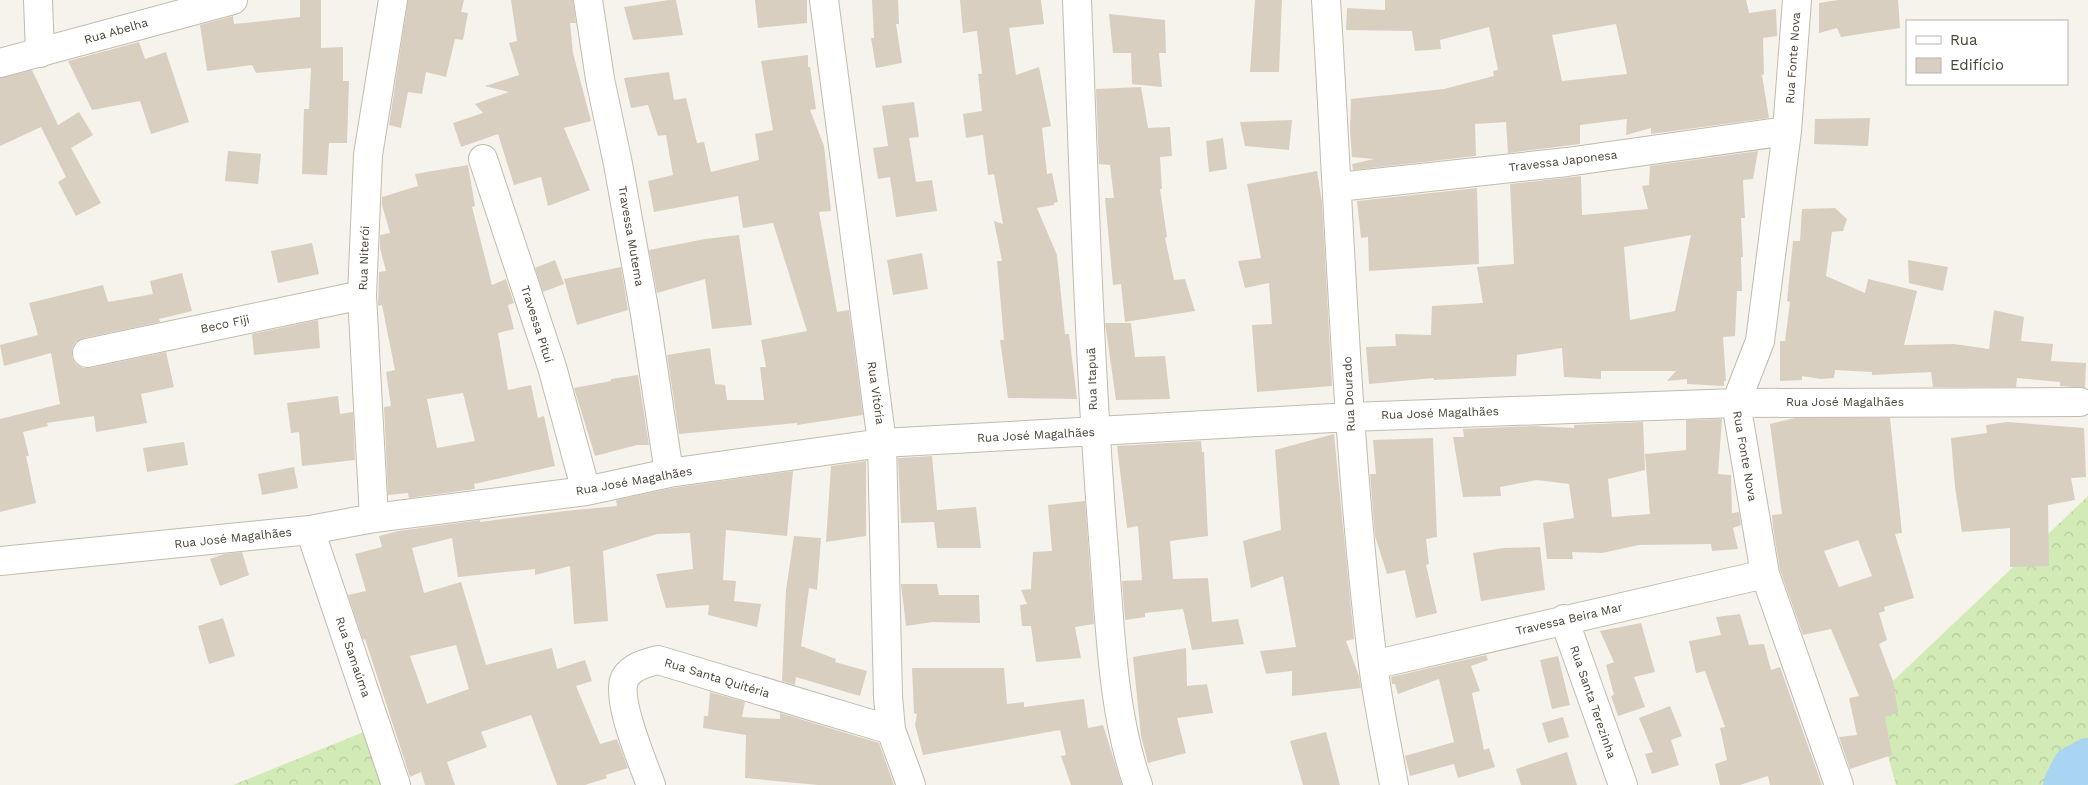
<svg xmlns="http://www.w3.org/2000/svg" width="2088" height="785" font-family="'Work Sans',sans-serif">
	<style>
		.forest { fill: url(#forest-crowns) }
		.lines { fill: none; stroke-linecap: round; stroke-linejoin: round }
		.river { stroke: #a9d4f2; stroke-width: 42 }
		.building { fill: #d8cfc1; fill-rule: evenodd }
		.street-casing { stroke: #c2bbae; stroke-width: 30 }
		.street { stroke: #fff; stroke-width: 28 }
		.labels { text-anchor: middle; stroke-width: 4.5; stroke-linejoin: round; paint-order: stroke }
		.street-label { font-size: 12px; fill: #4b4439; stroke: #fff }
	</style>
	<defs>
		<pattern id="forest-crowns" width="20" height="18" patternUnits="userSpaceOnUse" patternTransform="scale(1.25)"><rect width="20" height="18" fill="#d2eab5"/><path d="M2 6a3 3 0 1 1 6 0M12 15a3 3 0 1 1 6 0" fill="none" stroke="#b6ca9c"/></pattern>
	</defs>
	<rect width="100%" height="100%" fill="#f6f3ec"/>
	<path class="forest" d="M 2088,496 L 2088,785 L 1896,785 L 1873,700 Z
		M 376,727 L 401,785 L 233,785 Z"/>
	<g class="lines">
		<path class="river" d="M 2064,785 L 2073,767 L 2088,759"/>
	</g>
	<path class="building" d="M 300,0 L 321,0 L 321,48 L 343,47 L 343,81 L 349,81 L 347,143 L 329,143 L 327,175 L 302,174 L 304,109 L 309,109 L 311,68 L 256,73 L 252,65 L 207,71 L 200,25 L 233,16 L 234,24 L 300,17 Z
		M 408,0 L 464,0 L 461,12 L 468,13 L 463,40 L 455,39 L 446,77 L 426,72 L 422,94 L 408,92 L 401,128 L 389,125 Z
		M 511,0 L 573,0 L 576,23 L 570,23 L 573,53 L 591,121 L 564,128 L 590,190 L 548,206 L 541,177 L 514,185 L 498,134 L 461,147 L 453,123 L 483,113 L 475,104 L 509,92 L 485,86 L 519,75 L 509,43 L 517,41 Z
		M 669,0 L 676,0 L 683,35 L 633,40 L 624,7 Z
		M 755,0 L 807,0 L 807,23 L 758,28 Z
		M 872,0 L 898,0 L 899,24 L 896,24 L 902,63 L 876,68 L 871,38 L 874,38 Z
		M 960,0 L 1041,0 L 1044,24 L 1009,28 L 1016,75 L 1039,67 L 1051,126 L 1042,128 L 1047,174 L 1052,173 L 1058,202 L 1054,203 L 1054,205 L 1037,208 L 1057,255 L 1065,334 L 1069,334 L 1077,399 L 1008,398 L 1000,340 L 1004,340 L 997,261 L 1002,261 L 994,221 L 1003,224 L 994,174 L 988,175 L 983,135 L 966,138 L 963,114 L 982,111 L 978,74 L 982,74 L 977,31 L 963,33 Z
		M 1255,0 L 1282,0 L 1279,72 L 1250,72 Z
		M 1385,0 L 1746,0 L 1749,13 L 1776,9 L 1777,36 L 1763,38 L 1764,74 L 1762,75 L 1769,118 L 1651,134 L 1651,128 L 1626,135 L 1627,119 L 1580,125 L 1580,144 L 1508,153 L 1506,122 L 1475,124 L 1476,156 L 1353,170 L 1352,164 L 1374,159 L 1352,157 L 1350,131 L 1351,99 L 1444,89 L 1494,76 L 1493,71 L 1498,70 L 1489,27 L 1440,40 L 1441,49 L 1415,51 L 1412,31 L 1346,30 L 1347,8 L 1385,10 ZM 1616,24 L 1627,74 L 1562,81 L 1552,35 Z
		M 1838,0 L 1898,0 L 1900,28 L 1841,37 L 1837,28 L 1819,33 L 1819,3 Z
		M 1109,14 L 1165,20 L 1166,53 L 1159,53 L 1162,87 L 1132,84 L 1131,53 L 1113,53 Z
		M 139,42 L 145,59 L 166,52 L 189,122 L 151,134 L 140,101 L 92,110 L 68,61 Z
		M 808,55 L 808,67 L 810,67 L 816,109 L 810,110 L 824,146 L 831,211 L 819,212 L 837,312 L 849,310 L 863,415 L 797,425 L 797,423 L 679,434 L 667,355 L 710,348 L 715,384 L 725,385 L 727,400 L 764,400 L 760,367 L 766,367 L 761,340 L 807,331 L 773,223 L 743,228 L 738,196 L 654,212 L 648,181 L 673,175 L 666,135 L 658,136 L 648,105 L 631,108 L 624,78 L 669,72 L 674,100 L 686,98 L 697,143 L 704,142 L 711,172 L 759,160 L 755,134 L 773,130 L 761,61 Z
		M 32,70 L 58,125 L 79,112 L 93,135 L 71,148 L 101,203 L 76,216 L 58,182 L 66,177 L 41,127 L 0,146 L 0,78 Z
		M 1141,87 L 1148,128 L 1170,127 L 1172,156 L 1160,157 L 1162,189 L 1160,189 L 1167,237 L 1165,238 L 1174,280 L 1185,279 L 1195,311 L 1125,322 L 1121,284 L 1113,285 L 1105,198 L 1114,198 L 1110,165 L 1099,164 L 1096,89 Z
		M 914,102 L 919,137 L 909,138 L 916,182 L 932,180 L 937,211 L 896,217 L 890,177 L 878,179 L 873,148 L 888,146 L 882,106 Z
		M 1870,118 L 1868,146 L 1814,144 L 1815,119 Z
		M 1292,120 L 1289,150 L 1245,146 L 1240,122 Z
		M 1223,138 L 1227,169 L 1209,172 L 1206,141 Z
		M 228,151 L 261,154 L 258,184 L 225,181 Z
		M 1758,151 L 1753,179 L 1743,180 L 1745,218 L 1741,218 L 1743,257 L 1741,257 L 1742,291 L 1737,291 L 1735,336 L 1723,337 L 1726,381 L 1724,381 L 1724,386 L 1687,384 L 1687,379 L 1667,381 L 1676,371 L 1601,371 L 1601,379 L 1564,377 L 1562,348 L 1517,355 L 1516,376 L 1434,380 L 1433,378 L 1369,384 L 1366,347 L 1396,346 L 1395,334 L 1431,335 L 1432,306 L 1483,303 L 1477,267 L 1514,264 L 1510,184 L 1581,176 L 1582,215 L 1648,209 L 1642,186 L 1649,185 L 1650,166 ZM 1691,235 L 1675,311 L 1630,320 L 1624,247 Z
		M 468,165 L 475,206 L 472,207 L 492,285 L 506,279 L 514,303 L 508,305 L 514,329 L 498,333 L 508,390 L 531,385 L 538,418 L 544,416 L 555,466 L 474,484 L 475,489 L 409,498 L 408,493 L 388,495 L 384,407 L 391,406 L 386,372 L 395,370 L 382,305 L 378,306 L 379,272 L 386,271 L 380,248 L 380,235 L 390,233 L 382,205 L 382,197 L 418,186 L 415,174 ZM 463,393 L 475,441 L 437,448 L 427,399 Z
		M 1317,171 L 1322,202 L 1332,386 L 1257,392 L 1252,325 L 1272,324 L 1269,283 L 1245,288 L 1238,261 L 1261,258 L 1247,184 Z
		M 1477,188 L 1479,264 L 1369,271 L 1368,237 L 1361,238 L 1357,201 Z
		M 1835,208 L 1847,219 L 1843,231 L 1832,232 L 1826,276 L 1865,293 L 1868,279 L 1917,291 L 1904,345 L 1954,344 L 1989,349 L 1994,310 L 2024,317 L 2021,341 L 2053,344 L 2051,361 L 2086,363 L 2085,388 L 2060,386 L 2060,382 L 2017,378 L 2016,387 L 1933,387 L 1931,372 L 1872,375 L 1872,372 L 1835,370 L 1834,378 L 1821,379 L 1802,376 L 1802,380 L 1780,381 L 1780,341 L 1785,341 L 1790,302 L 1787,301 L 1793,241 L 1800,241 L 1802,209 Z
		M 739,235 L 752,325 L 712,329 L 705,279 L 657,293 L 649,250 L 705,239 Z
		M 312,243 L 319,274 L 278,283 L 271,251 Z
		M 922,253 L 928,289 L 893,295 L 887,260 Z
		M 555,260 L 564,284 L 543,292 L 535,268 Z
		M 1908,260 L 1948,267 L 1943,291 L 1909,283 Z
		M 621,267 L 628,310 L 577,325 L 564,279 Z
		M 182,273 L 192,311 L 159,319 L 160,322 L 84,338 L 76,342 L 72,349 L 72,357 L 76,364 L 83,368 L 90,368 L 166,352 L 174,387 L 141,394 L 147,423 L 96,432 L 94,416 L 47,423 L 48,426 L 23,432 L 29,456 L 26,456 L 36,503 L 0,512 L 0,419 L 60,404 L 51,353 L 4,366 L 0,345 L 38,335 L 29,303 L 103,285 L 108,302 L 153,294 L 150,281 Z
		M 318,320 L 320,348 L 254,355 L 252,334 Z
		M 1105,323 L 1131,323 L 1135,357 L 1165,356 L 1170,399 L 1116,400 Z
		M 638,375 L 649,445 L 637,445 L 595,456 L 574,388 L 611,381 L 611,379 Z
		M 338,396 L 340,414 L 353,412 L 355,460 L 302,466 L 299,432 L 291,433 L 287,403 Z
		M 1795,418 L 1890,418 L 1902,533 L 1895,534 L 1914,598 L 1884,607 L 1885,611 L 1879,613 L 1887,640 L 1879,644 L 1893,681 L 1898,712 L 1885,717 L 1892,755 L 1850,769 L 1839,737 L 1857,735 L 1849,698 L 1859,696 L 1831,629 L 1803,635 L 1780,570 L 1773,528 L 1772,515 L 1782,514 L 1770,424 ZM 1858,540 L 1872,576 L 1839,587 L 1824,551 Z
		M 1722,419 L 1718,474 L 1731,475 L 1732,513 L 1739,512 L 1741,525 L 1733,528 L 1738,549 L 1712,551 L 1711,544 L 1639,545 L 1602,553 L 1572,552 L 1573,559 L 1547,559 L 1543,523 L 1574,518 L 1569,484 L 1537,480 L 1500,487 L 1501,496 L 1463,497 L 1453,437 L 1464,437 L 1463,429 L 1534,426 L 1574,428 L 1574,425 L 1643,422 L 1645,470 L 1608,479 L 1612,517 L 1650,514 L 1645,454 L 1686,450 L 1686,420 Z
		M 2007,422 L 2084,428 L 2086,477 L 2071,478 L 2075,500 L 2048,505 L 2049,566 L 2010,567 L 2010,528 L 1962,532 L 1955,487 L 1951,438 L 1987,433 L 1986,425 Z
		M 1334,434 L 1354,639 L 1346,641 L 1359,676 L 1361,688 L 1292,696 L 1292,671 L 1266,674 L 1260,651 L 1296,647 L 1283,576 L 1251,588 L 1243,541 L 1281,530 L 1275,450 Z
		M 1433,438 L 1437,537 L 1426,539 L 1429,564 L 1426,565 L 1437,613 L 1416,618 L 1405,570 L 1387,574 L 1375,536 L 1370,474 L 1376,474 L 1373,440 Z
		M 1201,441 L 1202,452 L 1204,452 L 1208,536 L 1170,541 L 1173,579 L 1208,578 L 1212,622 L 1238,619 L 1244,644 L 1192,650 L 1183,609 L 1145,613 L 1145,617 L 1125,620 L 1122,581 L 1142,580 L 1138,526 L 1127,528 L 1117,446 Z
		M 184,442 L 188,465 L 147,472 L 143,448 Z
		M 932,456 L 937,510 L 976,507 L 981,548 L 937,548 L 934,522 L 901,523 L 898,458 Z
		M 866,461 L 866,536 L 826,542 L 831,466 Z
		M 294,467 L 298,488 L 262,495 L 258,474 Z
		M 793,471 L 787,536 L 726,530 L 723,580 L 736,581 L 734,601 L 761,604 L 757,627 L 708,615 L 709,605 L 666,608 L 656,574 L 693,569 L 690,533 L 657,534 L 603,551 L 608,621 L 574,624 L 570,566 L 535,575 L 535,569 L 458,577 L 452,538 L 412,548 L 424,593 L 461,582 L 486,665 L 552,648 L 557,669 L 585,660 L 592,681 L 576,686 L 600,744 L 617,739 L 628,768 L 606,775 L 607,778 L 585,785 L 557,785 L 531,715 L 481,732 L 487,747 L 447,762 L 455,785 L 425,785 L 421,772 L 410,777 L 365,639 L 363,640 L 348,595 L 366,591 L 355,554 L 382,547 L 379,536 L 398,531 L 480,520 L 480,522 L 565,511 L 617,506 L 616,500 L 672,488 ZM 456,645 L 469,689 L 427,704 L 410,656 Z
		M 1085,501 L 1094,624 L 1075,627 L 1081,658 L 1036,662 L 1031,626 L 1022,626 L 1020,605 L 1027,604 L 1021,590 L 1031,589 L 1033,552 L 1052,551 L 1048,505 Z
		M 794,536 L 821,538 L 817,590 L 809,588 L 801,646 L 836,659 L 835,662 L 867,671 L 860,696 L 796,677 L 795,685 L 782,681 L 786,590 Z
		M 1540,547 L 1545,590 L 1481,601 L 1473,553 L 1503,548 Z
		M 242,552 L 249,575 L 220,586 L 210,559 L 224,554 Z
		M 901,584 L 937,584 L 939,595 L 979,595 L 980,623 L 932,622 L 906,626 Z
		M 1740,614 L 1749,645 L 1764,644 L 1771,670 L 1780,667 L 1822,785 L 1770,785 L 1768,776 L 1740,785 L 1720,785 L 1715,764 L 1727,760 L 1720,728 L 1725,727 L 1705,671 L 1696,673 L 1689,641 L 1721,635 L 1716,617 Z
		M 223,618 L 235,656 L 209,664 L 198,626 Z
		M 1641,623 L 1655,672 L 1634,677 L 1645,707 L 1618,716 L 1611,696 L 1614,695 L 1606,665 L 1614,662 L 1600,631 Z
		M 1186,648 L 1187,686 L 1207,684 L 1213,713 L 1177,718 L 1186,753 L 1148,763 L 1141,736 L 1133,657 Z
		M 1486,655 L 1488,660 L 1471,666 L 1480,691 L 1472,693 L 1484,750 L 1489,748 L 1495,767 L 1458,778 L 1454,764 L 1410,776 L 1405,756 L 1454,742 L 1439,679 L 1398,694 L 1395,684 L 1392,684 L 1391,677 Z
		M 1558,656 L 1570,705 L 1552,709 L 1540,660 Z
		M 912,668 L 1004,668 L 1007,704 L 1024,702 L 1024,707 L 1084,699 L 1088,728 L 1103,725 L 1122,785 L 1071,785 L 1061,756 L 1066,755 L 1060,730 L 923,755 L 915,725 L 917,714 L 914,713 Z
		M 710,692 L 745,702 L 742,717 L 780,719 L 780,713 L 879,743 L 894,785 L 818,785 L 745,778 L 746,735 L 703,728 L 704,716 L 708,716 Z
		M 1670,706 L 1682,736 L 1671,740 L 1679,765 L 1652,774 L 1645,754 L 1653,752 L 1639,718 Z
		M 1563,717 L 1569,737 L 1548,743 L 1542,723 Z
		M 1326,732 L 1340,785 L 1303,785 L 1290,741 Z
		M 1567,752 L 1577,785 L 1521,785 L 1516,769 Z"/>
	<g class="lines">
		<g class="street-casing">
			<path id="street" d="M 38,0 L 40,53
				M 588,0 L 600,79 L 618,164 L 645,314 L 669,473
				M 824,0 L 882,443 L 888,696 L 891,730 L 911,785
				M 1077,0 C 1084,180 1089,359 1103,538 C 1110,618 1111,710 1138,785
				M 1326,0 C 1340,221 1346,444 1373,664 C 1378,704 1387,745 1394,785
				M 1797,0 L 1787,131 L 1760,341 L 1736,403 L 1765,574 L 1839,785
				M 0,63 L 233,0
				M 483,159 L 552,367 L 586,491
				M 1338,187 L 1567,162 L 1787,131
				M 87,353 L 362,295
				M 374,518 L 362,295 L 368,155 L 393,0
				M 310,530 L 396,785
				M 0,561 L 310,530 L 374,518 L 586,491 L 669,473 L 882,443 L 1350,417 L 1736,403 L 2080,402
				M 1564,619 L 1623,785
				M 1373,665 L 1765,574
				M 651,785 C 643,763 615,699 625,678 C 632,666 647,663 658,660 L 891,730"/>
		</g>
		<use href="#street" class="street"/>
	</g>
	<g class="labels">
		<g class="street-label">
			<text transform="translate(116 31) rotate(-16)" y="4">Rua Abelha</text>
			<text transform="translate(1793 58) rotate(-86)" y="4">Rua Fonte Nova</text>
			<text transform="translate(1563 161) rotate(-7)" y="4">Travessa Japonesa</text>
			<text transform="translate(631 236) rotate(80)" y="4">Travessa Mutema</text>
			<text transform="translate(364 258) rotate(-88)" y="4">Rua Niterói</text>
			<text transform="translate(225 324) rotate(-12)" y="4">Beco Fiji</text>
			<text transform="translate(537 324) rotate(72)" y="4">Travessa Pituí</text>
			<text transform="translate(1092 379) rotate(-92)" y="4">Rua Itapuã</text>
			<text transform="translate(876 393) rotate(82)" y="4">Rua Vitória</text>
			<text transform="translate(1349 394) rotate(-93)" y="4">Rua Dourado</text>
			<text x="1845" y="406">Rua José Magalhães</text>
			<text transform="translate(1440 413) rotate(-2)" y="4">Rua José Magalhães</text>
			<text transform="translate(1036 435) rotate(-3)" y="4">Rua José Magalhães</text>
			<text transform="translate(1745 456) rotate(80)" y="4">Rua Fonte Nova</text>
			<text transform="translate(634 481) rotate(-10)" y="4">Rua José Magalhães</text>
			<text transform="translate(233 538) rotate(-6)" y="4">Rua José Magalhães</text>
			<text transform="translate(1569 619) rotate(-13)" y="4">Travessa Beira Mar</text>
			<text transform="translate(353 657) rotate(71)" y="4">Rua Samaúma</text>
			<text transform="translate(717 678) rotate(17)" y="4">Rua Santa Quitéria</text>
			<text transform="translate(1593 702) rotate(71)" y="4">Rua Santa Terezinha</text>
		</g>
	</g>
	<rect x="1906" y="20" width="162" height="65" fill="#ffffff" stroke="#b7b4b0"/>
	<rect x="1916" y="36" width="25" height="8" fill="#ffffff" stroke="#b7b4b0"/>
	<text x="1950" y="45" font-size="15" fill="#4b4439">Rua</text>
	<rect x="1916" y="58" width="25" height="15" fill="#d8cfc1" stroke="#b7b4b0"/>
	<text x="1950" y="70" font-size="15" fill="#4b4439">Edifício</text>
</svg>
